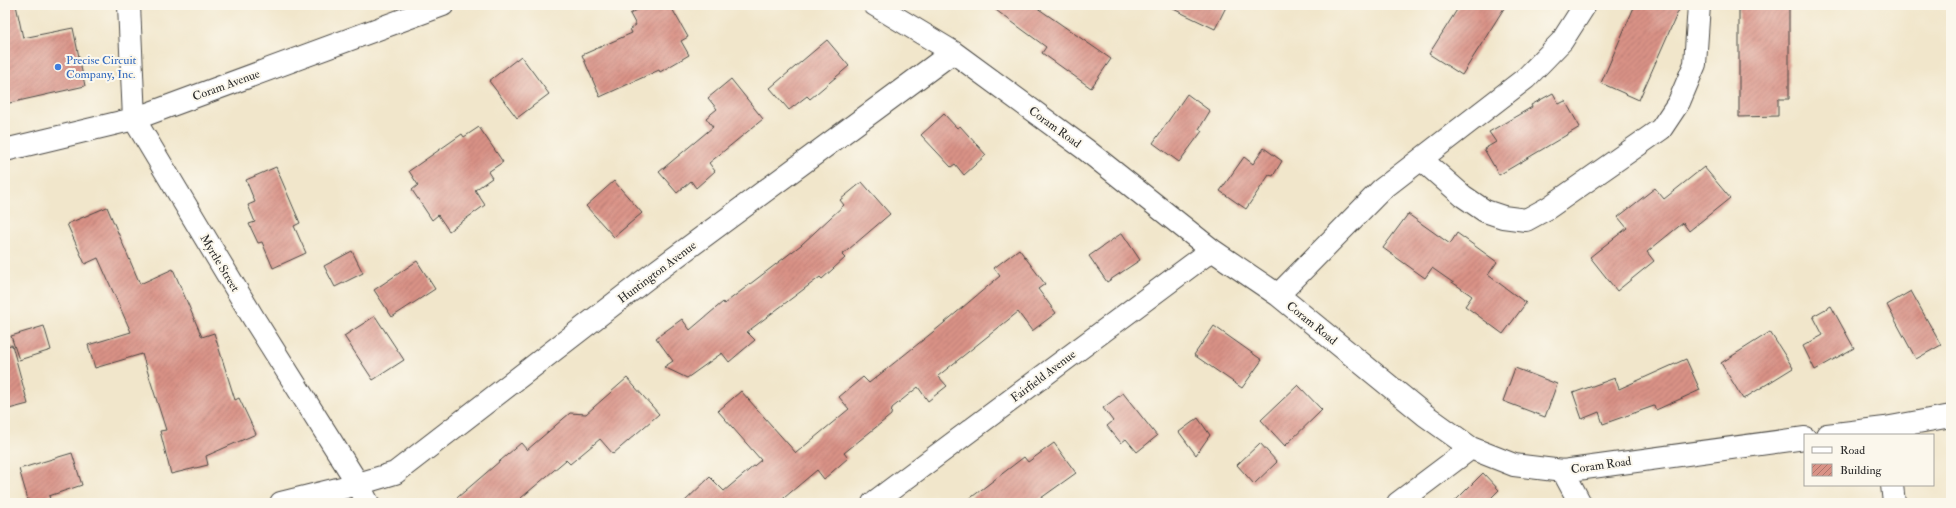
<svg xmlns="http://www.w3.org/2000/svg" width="1956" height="508" font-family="'IM FELL Double Pica',serif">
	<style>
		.building { fill: url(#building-hatch) }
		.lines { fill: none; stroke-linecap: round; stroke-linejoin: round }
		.minor-casing { stroke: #494743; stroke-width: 24 }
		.minor { stroke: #fff; stroke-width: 22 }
		.shop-dot { fill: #3f7fe0; stroke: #fbf7ec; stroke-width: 1.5 }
		.labels { text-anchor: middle; stroke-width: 4; stroke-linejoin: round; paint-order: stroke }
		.shop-label { font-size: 12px; fill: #366cbe; stroke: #fbf7ec; text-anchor: start }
		.street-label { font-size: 12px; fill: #2b2b2b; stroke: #fbf7ec }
	</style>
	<defs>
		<pattern id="building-hatch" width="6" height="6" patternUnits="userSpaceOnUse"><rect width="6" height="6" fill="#d99286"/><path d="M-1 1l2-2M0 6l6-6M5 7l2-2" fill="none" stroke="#b0776e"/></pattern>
	</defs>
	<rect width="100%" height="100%" fill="#fbf7ec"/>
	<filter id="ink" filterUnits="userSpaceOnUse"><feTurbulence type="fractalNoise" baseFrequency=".025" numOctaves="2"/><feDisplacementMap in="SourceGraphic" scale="8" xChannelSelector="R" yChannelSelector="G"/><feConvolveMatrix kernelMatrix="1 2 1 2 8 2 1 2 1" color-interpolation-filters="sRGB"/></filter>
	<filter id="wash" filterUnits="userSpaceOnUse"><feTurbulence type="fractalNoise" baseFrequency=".012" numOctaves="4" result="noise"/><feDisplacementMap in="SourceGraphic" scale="16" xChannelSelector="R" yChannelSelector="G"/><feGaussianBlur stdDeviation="0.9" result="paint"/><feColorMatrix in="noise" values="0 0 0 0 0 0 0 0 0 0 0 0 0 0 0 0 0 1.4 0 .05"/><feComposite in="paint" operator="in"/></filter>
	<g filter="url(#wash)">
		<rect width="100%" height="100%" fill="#f1e6cb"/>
		<g id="blocks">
			<path class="building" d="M 5,5 L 16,5 L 23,38 L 73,28 L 85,86 L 5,104 Z
				M 646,5 L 670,5 L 688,37 L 681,41 L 689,55 L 660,72 L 659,70 L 600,97 L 582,55 L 632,33 L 630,29 L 636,25 L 630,14 Z
				M 989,5 L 1033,5 L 1111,59 L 1091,88 L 1042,53 L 1046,47 Z
				M 1165,5 L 1227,5 L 1215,29 Z
				M 1460,5 L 1506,5 L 1462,75 L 1429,54 Z
				M 1635,5 L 1681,5 L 1639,100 L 1601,83 Z
				M 1739,5 L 1789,5 L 1789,99 L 1778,99 L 1778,116 L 1739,117 Z
				M 827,40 L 849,66 L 810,99 L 807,96 L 789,110 L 770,88 Z
				M 521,56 L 549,94 L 517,118 L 489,81 Z
				M 731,79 L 763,119 L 709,163 L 715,171 L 696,188 L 691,181 L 677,193 L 659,172 L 713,127 L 706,118 L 717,109 L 708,98 Z
				M 1553,93 L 1559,104 L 1565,101 L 1580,127 L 1499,175 L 1484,149 L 1496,142 L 1489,132 L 1532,107 L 1531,105 Z
				M 1187,94 L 1210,111 L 1199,129 L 1202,131 L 1179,162 L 1153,143 Z
				M 944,114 L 957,128 L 960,126 L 986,155 L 964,175 L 955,164 L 951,167 L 921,135 Z
				M 479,127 L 503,162 L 488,172 L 492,178 L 475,190 L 485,205 L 449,231 L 438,215 L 432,220 L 412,190 L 418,185 L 409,171 L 462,134 L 464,137 Z
				M 1264,148 L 1282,161 L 1273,176 L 1269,175 L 1246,209 L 1220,191 L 1244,157 L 1253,164 Z
				M 276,167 L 300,223 L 294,226 L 306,253 L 273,268 L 262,242 L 258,243 L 249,224 L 255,222 L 248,205 L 255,202 L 246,180 Z
				M 1704,167 L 1730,198 L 1689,231 L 1683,223 L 1647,252 L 1654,261 L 1617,291 L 1590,257 L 1627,228 L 1618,217 L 1655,188 L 1664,199 Z
				M 614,181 L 642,213 L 614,237 L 586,206 Z
				M 862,182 L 890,214 L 842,255 L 845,258 L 822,279 L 820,277 L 747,332 L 755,340 L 729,362 L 722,353 L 687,378 L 664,367 L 673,361 L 656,338 L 682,319 L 690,330 L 723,302 L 724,304 L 801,245 L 844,205 L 840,200 Z
				M 107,207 L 140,284 L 173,269 L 202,337 L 214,333 L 235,400 L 239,398 L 256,434 L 206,456 L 208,465 L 171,474 L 160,431 L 166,430 L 142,354 L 95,368 L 88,345 L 131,332 L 98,258 L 85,264 L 67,224 Z
				M 1408,214 L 1450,244 L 1457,233 L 1497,262 L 1488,275 L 1526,303 L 1503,334 L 1465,306 L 1472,296 L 1432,268 L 1425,278 L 1383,248 Z
				M 1122,233 L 1140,260 L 1107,282 L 1089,256 Z
				M 1019,249 L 1045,284 L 1038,289 L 1056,313 L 1032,331 L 1018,312 L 938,376 L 947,386 L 928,401 L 918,387 L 892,408 L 891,415 L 844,453 L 848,458 L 824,479 L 817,470 L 778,503 L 683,503 L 710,477 L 724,491 L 761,460 L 718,411 L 741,391 L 796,453 L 849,409 L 839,397 L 863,377 L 869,383 L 938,328 L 1000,276 L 994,268 Z
				M 352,251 L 363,273 L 335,287 L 324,266 Z
				M 417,261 L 435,289 L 392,317 L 374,290 Z
				M 1911,291 L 1941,345 L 1916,359 L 1887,305 Z
				M 1831,306 L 1854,348 L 1815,370 L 1803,346 L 1823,335 L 1813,316 Z
				M 375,316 L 404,360 L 373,380 L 344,336 Z
				M 44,326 L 51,350 L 19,360 L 11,336 Z
				M 1214,326 L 1262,360 L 1242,388 L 1194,355 Z
				M 1770,332 L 1793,368 L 1743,399 L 1721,363 Z
				M 12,345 L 28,404 L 5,410 L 5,346 Z
				M 1686,359 L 1700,390 L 1656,410 L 1654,406 L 1603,424 L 1599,412 L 1582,419 L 1573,393 L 1615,378 L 1619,389 Z
				M 1515,368 L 1557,384 L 1545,417 L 1503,401 Z
				M 627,378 L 659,414 L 613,454 L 600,439 L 570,464 L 566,460 L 515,503 L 451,503 L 521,443 L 527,450 L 570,413 L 586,414 Z
				M 1298,385 L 1322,410 L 1285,446 L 1261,420 Z
				M 1123,393 L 1157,436 L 1137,452 L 1126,439 L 1121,443 L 1107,426 L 1113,421 L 1103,408 Z
				M 1198,418 L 1210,435 L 1196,455 L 1179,432 Z
				M 1054,443 L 1076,473 L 1034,503 L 964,503 L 1024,457 L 1028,462 Z
				M 1260,443 L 1277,462 L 1254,484 L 1237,465 Z
				M 72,453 L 82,485 L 49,496 L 51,503 L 29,503 L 19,469 Z
				M 1483,473 L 1499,490 L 1486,503 L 1453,503 Z"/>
		</g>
	</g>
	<g filter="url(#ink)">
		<use href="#blocks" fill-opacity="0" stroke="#494743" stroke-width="1"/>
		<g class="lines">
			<g class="minor-casing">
				<path id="minor" d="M 129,5 L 134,119 L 254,319 L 358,484 L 368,503
					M 875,5 L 953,52 L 1085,149 L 1212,250 L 1278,295 L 1425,415 L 1471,448 L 1514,465 L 1563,471 L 1805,438
					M 5,150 L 134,119 L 443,5
					M 1421,159 L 1463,196 L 1485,211 L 1503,217 L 1526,220 L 1548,208 L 1661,129 L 1679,102 L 1695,64 L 1699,5
					M 1278,295 L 1381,190 L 1526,78 L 1562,41 L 1585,5
					M 1827,435 L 1885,428 L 1951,416
					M 1563,471 L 1580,503
					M 1892,485 L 1894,503
					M 281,503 L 358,484 L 395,473 L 650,276 L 953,52
					M 873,503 L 1212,250
					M 1398,503 L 1471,448"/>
			</g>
			<use href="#minor" class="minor"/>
		</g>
	</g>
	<circle class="shop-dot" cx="58" cy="67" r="4"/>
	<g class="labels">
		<g class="shop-label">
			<text x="66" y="64">Precise Circuit<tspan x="66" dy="14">Company, Inc.</tspan></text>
		</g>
		<g class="street-label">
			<text transform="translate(226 85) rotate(-20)" y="4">Coram Avenue</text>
			<text transform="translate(1055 127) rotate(36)" y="4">Coram Road</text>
			<text transform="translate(220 263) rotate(59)" y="4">Myrtle Street</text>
			<text transform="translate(657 272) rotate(-37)" y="4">Huntington Avenue</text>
			<text transform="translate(1312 323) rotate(39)" y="4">Coram Road</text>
			<text transform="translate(1043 376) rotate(-37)" y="4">Fairfield Avenue</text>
			<text transform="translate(1601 465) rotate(-8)" y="4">Coram Road</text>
		</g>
	</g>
	<rect width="1956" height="508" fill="none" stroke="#fbf7ec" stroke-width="20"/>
	<rect x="1804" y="434" width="130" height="52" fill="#fbf7ec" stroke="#a8a59f"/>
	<rect x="1812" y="447" width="20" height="6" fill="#ffffff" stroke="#a8a59f"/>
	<text x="1840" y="454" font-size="12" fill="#2b2b2b">Road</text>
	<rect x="1812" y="464" width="20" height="12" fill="url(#building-hatch)" stroke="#a8a59f"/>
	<text x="1840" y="474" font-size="12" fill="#2b2b2b">Building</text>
</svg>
